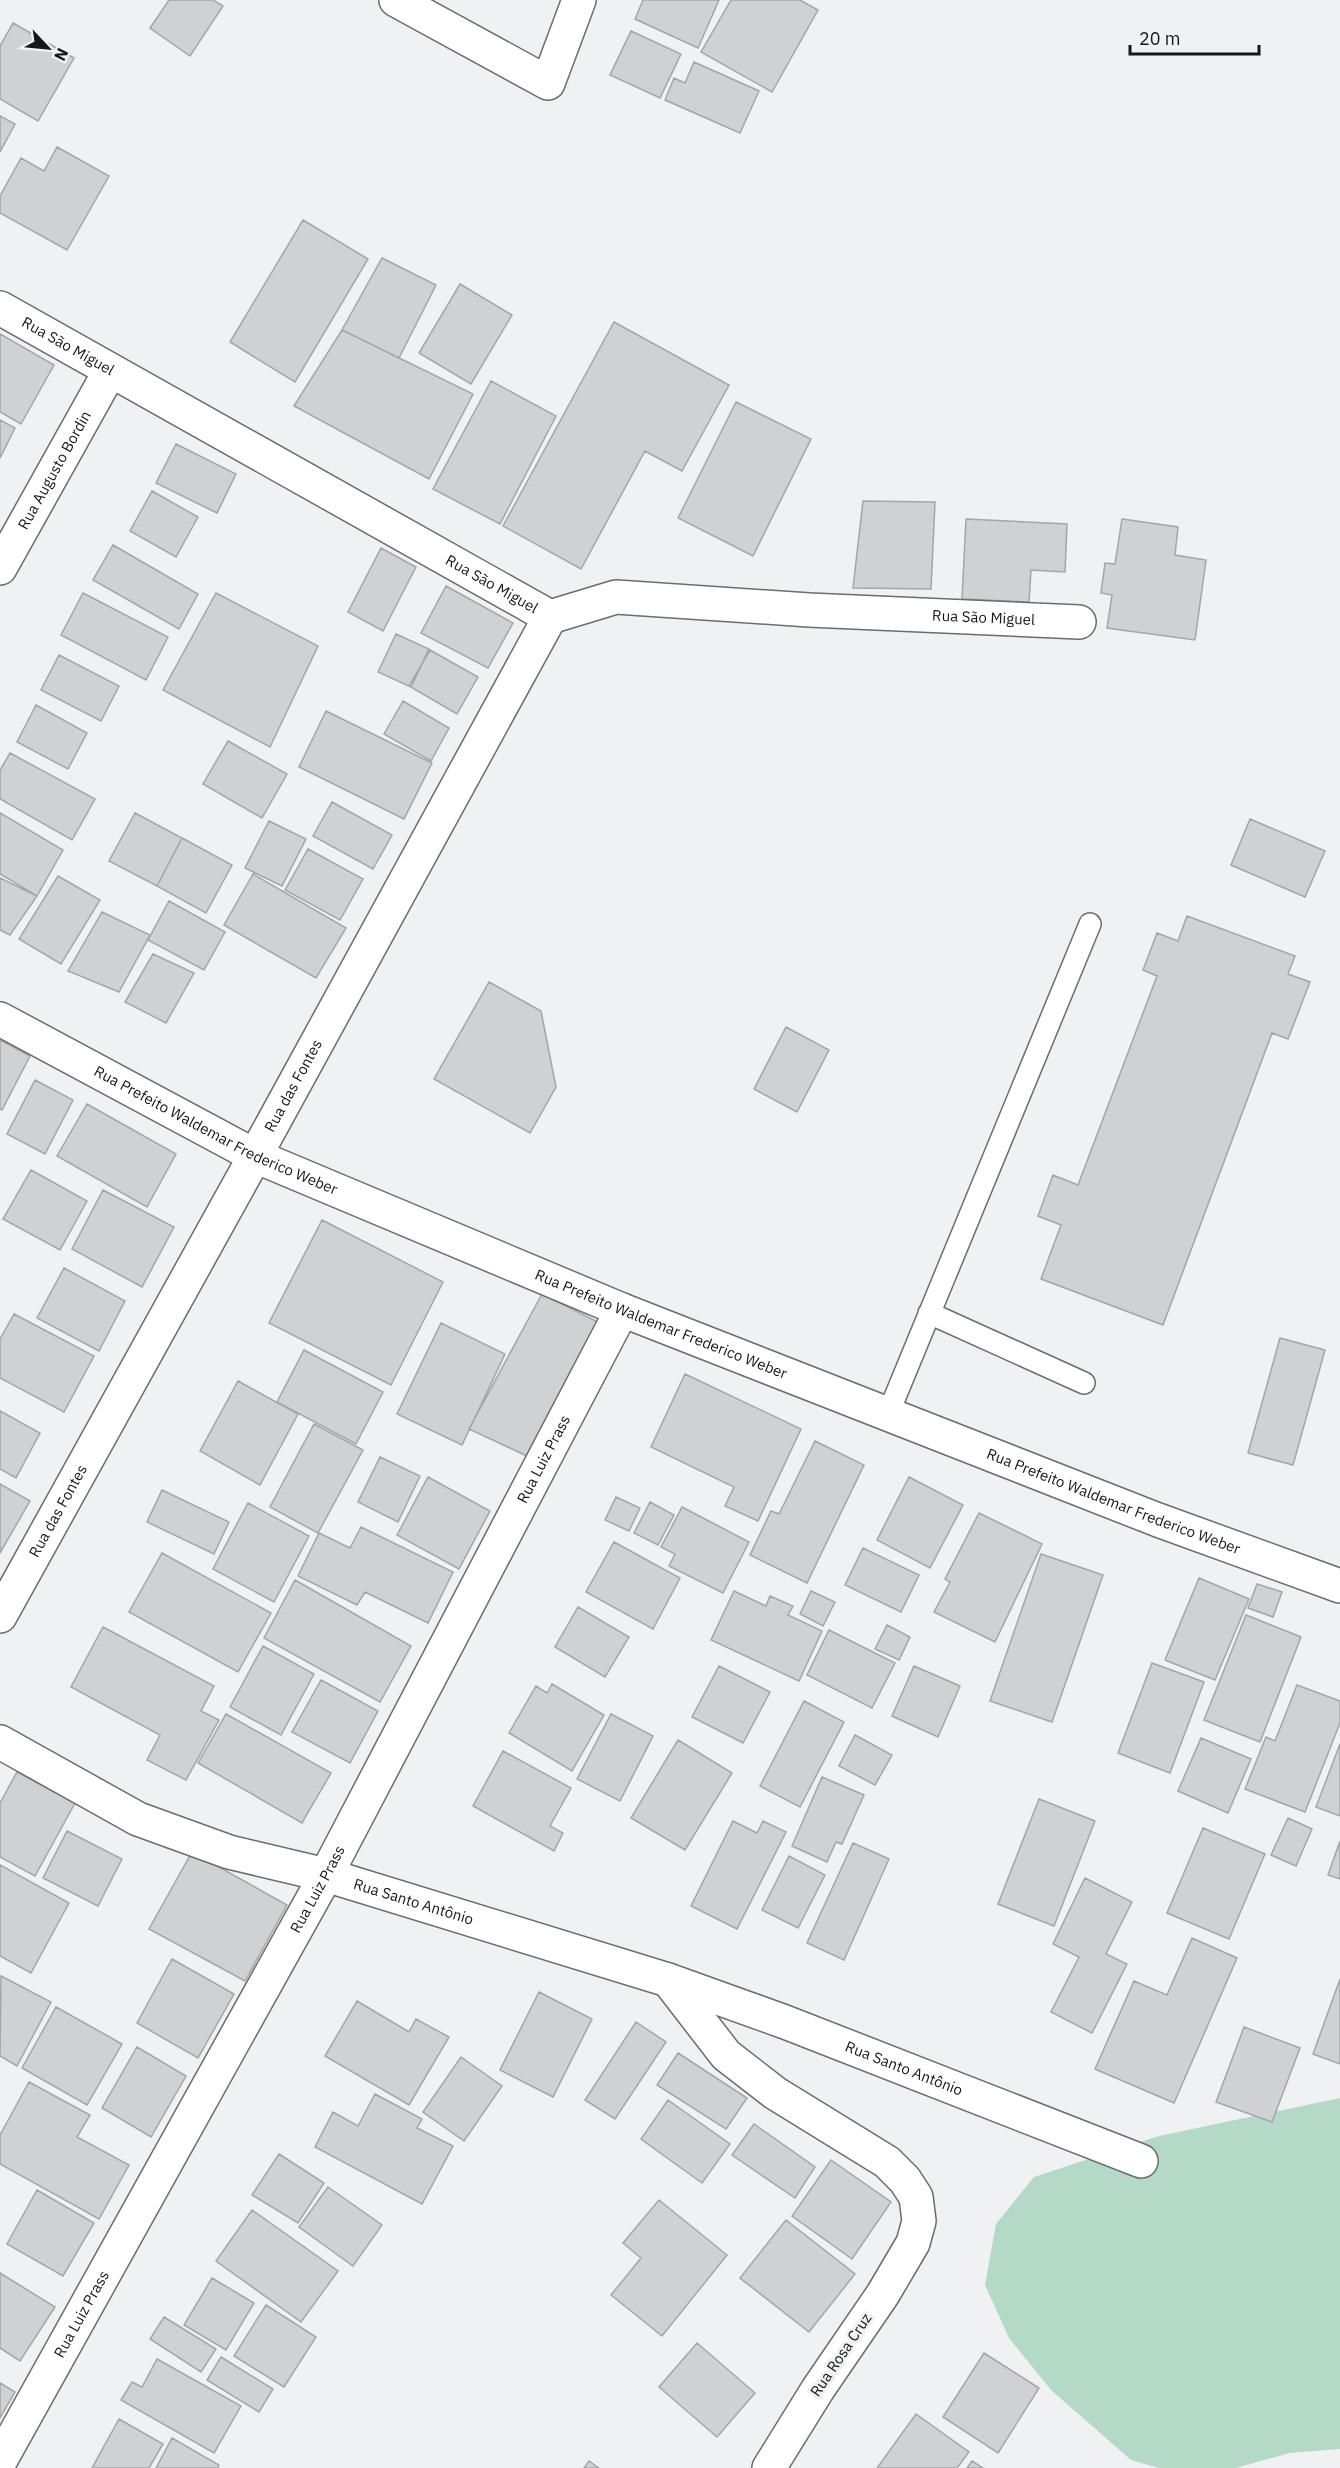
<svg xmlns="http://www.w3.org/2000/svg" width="1340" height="2468" font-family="'IBM Plex Sans',sans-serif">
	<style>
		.green { fill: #b4d9c6 }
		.building { fill: #d0d1d2; stroke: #a4a5a6; stroke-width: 1.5 }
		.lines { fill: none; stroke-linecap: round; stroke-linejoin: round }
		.service-casing { stroke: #6c6c6e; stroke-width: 24 }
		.minor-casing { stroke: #6c6c6e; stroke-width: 36 }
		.tertiary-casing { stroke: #6c6c6e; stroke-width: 36 }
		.service { stroke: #fff; stroke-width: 21 }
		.minor { stroke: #fff; stroke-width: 33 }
		.tertiary { stroke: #fff; stroke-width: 33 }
		.labels { text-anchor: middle; stroke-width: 6; stroke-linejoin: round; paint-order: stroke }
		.street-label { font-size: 15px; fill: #171717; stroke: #f0f1f2 }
	</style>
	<rect width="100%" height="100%" fill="#f0f1f2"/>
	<path class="green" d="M 1340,2098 L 1340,2449 L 1289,2453 L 1236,2468 L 1159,2468 L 1131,2460 L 1051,2390 L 1009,2338 L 985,2285 L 996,2224 L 1034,2177 L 1159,2136 Z"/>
	<path class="building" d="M 169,0 L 213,0 L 223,6 L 190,56 L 150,28 Z
		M 643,0 L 719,0 L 698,48 L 635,19 Z
		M 731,0 L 800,0 L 818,10 L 772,92 L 701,52 Z
		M 13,23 L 74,58 L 38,121 L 0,99 L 0,46 Z
		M 631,31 L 681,54 L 660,98 L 610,75 Z
		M 694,62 L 759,91 L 740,133 L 665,100 L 674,78 L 685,83 Z
		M 0,116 L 15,124 L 0,152 Z
		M 57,147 L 109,176 L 67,250 L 0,213 L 0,196 L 21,158 L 44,171 Z
		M 303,220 L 368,259 L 295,382 L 230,342 Z
		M 382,258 L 436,285 L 399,358 L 342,330 Z
		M 460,284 L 512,315 L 471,384 L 419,353 Z
		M 614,322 L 729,385 L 682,471 L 645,451 L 581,569 L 503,526 Z
		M 342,330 L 473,394 L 429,479 L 294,406 Z
		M 0,334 L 54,365 L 21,424 L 0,412 Z
		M 491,381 L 556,416 L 500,524 L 433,489 Z
		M 736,402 L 811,439 L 753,556 L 678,518 Z
		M 0,420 L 15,428 L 0,458 Z
		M 176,444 L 236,474 L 217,513 L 156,483 Z
		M 152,491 L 198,517 L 176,557 L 130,531 Z
		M 863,501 L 935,502 L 931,589 L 853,588 Z
		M 966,519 L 1067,524 L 1065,572 L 1031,570 L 1029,602 L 962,599 Z
		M 1122,519 L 1178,527 L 1175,555 L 1206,560 L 1195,640 L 1107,628 L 1112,595 L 1101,593 L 1105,563 L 1115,564 Z
		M 113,545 L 198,594 L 179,629 L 93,580 Z
		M 381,548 L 416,567 L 383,631 L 348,612 Z
		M 446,586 L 513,623 L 488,668 L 421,633 Z
		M 83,593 L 168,637 L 146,680 L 61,635 Z
		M 216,593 L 318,646 L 270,747 L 163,690 Z
		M 396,634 L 429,649 L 411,687 L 378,672 Z
		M 430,650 L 478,677 L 457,714 L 409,686 Z
		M 59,655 L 119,686 L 101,721 L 41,690 Z
		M 403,701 L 449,728 L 431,761 L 384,734 Z
		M 36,705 L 87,733 L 68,769 L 17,742 Z
		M 326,711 L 432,763 L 404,819 L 299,767 Z
		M 228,741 L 287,774 L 262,818 L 203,784 Z
		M 10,753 L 95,799 L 72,840 L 0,799 L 0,770 Z
		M 332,802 L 392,835 L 373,869 L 313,836 Z
		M 0,813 L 63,850 L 37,896 L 0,874 Z
		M 135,813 L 182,838 L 157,886 L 109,861 Z
		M 1250,819 L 1325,851 L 1305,897 L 1231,865 Z
		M 269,821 L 306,839 L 282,886 L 245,868 Z
		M 182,838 L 232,865 L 206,913 L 157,886 Z
		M 308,849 L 363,879 L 340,920 L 285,890 Z
		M 253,874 L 346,928 L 316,978 L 224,925 Z
		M 58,876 L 100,900 L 61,964 L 19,939 Z
		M 0,878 L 37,896 L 10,935 L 0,930 Z
		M 169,901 L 225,932 L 204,970 L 148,940 Z
		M 102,912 L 150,935 L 119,992 L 68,971 Z
		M 1187,916 L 1295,956 L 1288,974 L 1310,982 L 1288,1039 L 1272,1033 L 1163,1325 L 1041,1279 L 1061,1225 L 1038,1216 L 1053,1175 L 1078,1185 L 1157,976 L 1143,970 L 1157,933 L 1178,941 Z
		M 153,954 L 194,973 L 166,1023 L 125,1002 Z
		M 489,982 L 541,1011 L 556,1087 L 530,1133 L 434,1079 Z
		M 786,1027 L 829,1050 L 797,1112 L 754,1089 Z
		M 0,1040 L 30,1056 L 2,1110 L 0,1109 Z
		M 35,1080 L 73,1100 L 45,1154 L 7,1134 Z
		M 87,1104 L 176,1154 L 147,1207 L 57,1156 Z
		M 31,1170 L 87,1201 L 60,1250 L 3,1219 Z
		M 103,1190 L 174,1227 L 142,1287 L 72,1249 Z
		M 322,1220 L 443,1282 L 391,1385 L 269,1323 Z
		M 64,1268 L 125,1301 L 99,1351 L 37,1318 Z
		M 542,1294 L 598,1322 L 529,1457 L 469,1429 Z
		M 14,1314 L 94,1356 L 64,1412 L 0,1378 L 0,1339 Z
		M 441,1323 L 505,1354 L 462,1445 L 397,1414 Z
		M 1280,1338 L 1325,1350 L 1293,1465 L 1248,1453 Z
		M 304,1350 L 383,1392 L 356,1444 L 277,1402 Z
		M 685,1374 L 801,1429 L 758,1521 L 725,1506 L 734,1487 L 651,1447 Z
		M 238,1381 L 298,1414 L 260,1485 L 200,1451 Z
		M 0,1411 L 40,1433 L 16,1478 L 0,1469 Z
		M 314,1424 L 363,1450 L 318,1533 L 270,1507 Z
		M 815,1441 L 864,1465 L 807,1583 L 750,1555 L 771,1511 L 779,1514 Z
		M 380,1457 L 420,1476 L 398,1522 L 358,1502 Z
		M 428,1477 L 490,1511 L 459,1569 L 397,1535 Z
		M 909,1477 L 963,1505 L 930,1568 L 877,1540 Z
		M 0,1484 L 30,1501 L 0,1553 Z
		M 162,1490 L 229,1522 L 214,1554 L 147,1522 Z
		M 616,1497 L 640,1508 L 629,1531 L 605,1520 Z
		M 650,1502 L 674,1515 L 658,1545 L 634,1533 Z
		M 248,1503 L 309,1536 L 274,1602 L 213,1569 Z
		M 682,1507 L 749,1542 L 723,1593 L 669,1566 L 675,1554 L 661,1547 Z
		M 979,1513 L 1042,1544 L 995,1642 L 934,1612 L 950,1582 L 945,1579 Z
		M 361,1527 L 453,1572 L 428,1623 L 365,1592 L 357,1605 L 298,1576 L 319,1533 L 350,1548 Z
		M 614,1542 L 680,1578 L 653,1629 L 586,1592 Z
		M 863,1548 L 919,1575 L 901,1612 L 845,1585 Z
		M 162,1553 L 271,1613 L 238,1672 L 129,1612 Z
		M 1041,1554 L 1103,1575 L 1052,1722 L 990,1701 Z
		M 1199,1578 L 1249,1599 L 1215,1680 L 1165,1660 Z
		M 295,1580 L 411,1646 L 380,1702 L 264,1638 Z
		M 1257,1584 L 1282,1592 L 1273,1617 L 1248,1608 Z
		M 734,1591 L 766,1606 L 770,1596 L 793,1606 L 788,1615 L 822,1631 L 799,1681 L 711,1640 Z
		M 811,1591 L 835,1602 L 823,1626 L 800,1614 Z
		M 578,1607 L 629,1637 L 605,1677 L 555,1647 Z
		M 1246,1615 L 1301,1637 L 1260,1742 L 1204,1720 Z
		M 887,1625 L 910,1637 L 899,1660 L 875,1649 Z
		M 103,1627 L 214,1686 L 201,1711 L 219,1720 L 186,1780 L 147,1760 L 160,1735 L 71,1687 Z
		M 829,1630 L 895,1663 L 872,1708 L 807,1675 Z
		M 263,1646 L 314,1674 L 281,1735 L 230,1707 Z
		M 1152,1663 L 1204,1682 L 1170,1773 L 1118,1753 Z
		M 719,1666 L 770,1692 L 743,1743 L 692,1717 Z
		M 914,1666 L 960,1686 L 938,1737 L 892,1716 Z
		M 321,1680 L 378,1711 L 350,1763 L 292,1732 Z
		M 552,1684 L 604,1715 L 572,1771 L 509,1733 L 536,1686 L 547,1693 Z
		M 1297,1685 L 1340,1701 L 1340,1723 L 1305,1812 L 1245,1789 L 1266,1737 L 1275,1741 Z
		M 804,1701 L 844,1722 L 800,1807 L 760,1786 Z
		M 226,1714 L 331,1773 L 302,1823 L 198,1763 Z
		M 611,1714 L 653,1736 L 620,1801 L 577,1779 Z
		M 855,1735 L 892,1755 L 875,1785 L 839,1766 Z
		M 1201,1738 L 1251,1759 L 1228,1813 L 1178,1791 Z
		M 678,1740 L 732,1773 L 685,1850 L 631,1818 Z
		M 1340,1744 L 1340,1816 L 1316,1807 Z
		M 503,1751 L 571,1788 L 550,1826 L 563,1833 L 554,1851 L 473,1806 Z
		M 17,1772 L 75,1803 L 35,1876 L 0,1857 L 0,1803 Z
		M 822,1777 L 864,1795 L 842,1844 L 836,1842 L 827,1862 L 792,1846 Z
		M 1039,1799 L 1095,1821 L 1054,1926 L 998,1904 Z
		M 1288,1818 L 1312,1829 L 1296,1866 L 1271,1855 Z
		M 733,1821 L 757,1833 L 763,1821 L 786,1832 L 737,1929 L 691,1906 Z
		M 1203,1828 L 1265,1854 L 1229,1939 L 1167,1913 Z
		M 67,1831 L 122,1859 L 98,1906 L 43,1878 Z
		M 1340,1841 L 1340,1879 L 1328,1875 Z
		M 853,1843 L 889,1859 L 844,1960 L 807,1943 Z
		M 192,1852 L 287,1905 L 245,1981 L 149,1929 Z
		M 789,1856 L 825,1875 L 798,1928 L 762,1910 Z
		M 0,1865 L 69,1903 L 31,1973 L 0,1956 Z
		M 1085,1878 L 1132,1902 L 1106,1954 L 1127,1964 L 1092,2033 L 1051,2012 L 1079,1957 L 1053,1944 Z
		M 1192,1938 L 1237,1958 L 1174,2103 L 1095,2069 L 1134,1981 L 1167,1995 Z
		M 172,1959 L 234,1994 L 198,2058 L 137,2023 Z
		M 1,1976 L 51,2002 L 17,2066 L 0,2056 Z
		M 1340,1979 L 1340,2064 L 1313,2054 Z
		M 539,1992 L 592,2019 L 553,2097 L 500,2070 Z
		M 357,2001 L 409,2032 L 416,2019 L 449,2037 L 409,2105 L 325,2056 Z
		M 56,2007 L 122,2044 L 87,2105 L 22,2068 Z
		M 636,2022 L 666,2042 L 615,2119 L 585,2100 Z
		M 1244,2027 L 1300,2048 L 1272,2122 L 1216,2102 Z
		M 137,2047 L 186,2076 L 151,2137 L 102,2108 Z
		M 678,2053 L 747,2098 L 726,2129 L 657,2085 Z
		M 461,2057 L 502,2086 L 464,2141 L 423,2112 Z
		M 29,2082 L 90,2115 L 77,2137 L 129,2165 L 99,2219 L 0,2164 L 0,2135 Z
		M 375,2094 L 422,2119 L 417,2128 L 453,2146 L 422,2204 L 315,2147 L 333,2112 L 358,2126 Z
		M 668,2100 L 730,2144 L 702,2183 L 641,2139 Z
		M 754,2124 L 815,2167 L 795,2198 L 732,2155 Z
		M 279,2154 L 324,2183 L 298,2223 L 252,2195 Z
		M 831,2160 L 891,2202 L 852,2259 L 792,2216 Z
		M 328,2187 L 382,2225 L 353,2266 L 299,2227 Z
		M 37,2190 L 94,2223 L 63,2276 L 7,2244 Z
		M 659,2200 L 727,2255 L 662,2336 L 611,2295 L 641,2258 L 623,2243 Z
		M 252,2210 L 338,2271 L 301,2322 L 216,2261 Z
		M 786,2220 L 855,2274 L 809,2332 L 740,2278 Z
		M 0,2273 L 55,2307 L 20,2361 L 0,2348 Z
		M 212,2278 L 254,2303 L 226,2350 L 184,2325 Z
		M 266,2305 L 316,2337 L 284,2387 L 234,2356 Z
		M 164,2317 L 216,2349 L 201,2372 L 150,2339 Z
		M 697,2343 L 755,2393 L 717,2437 L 659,2387 Z
		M 984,2353 L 1039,2388 L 998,2453 L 943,2417 Z
		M 221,2357 L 273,2389 L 259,2412 L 207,2380 Z
		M 157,2359 L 241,2406 L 214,2453 L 121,2400 L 132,2382 L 142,2387 Z
		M 0,2383 L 15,2392 L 0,2418 Z
		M 916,2414 L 969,2452 L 957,2468 L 877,2468 Z
		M 119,2419 L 163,2444 L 149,2468 L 92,2468 Z
		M 172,2438 L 219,2465 L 218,2468 L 156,2468 Z
		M 589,2461 L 599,2468 L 584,2468 Z
		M 972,2461 L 983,2468 L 967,2468 Z"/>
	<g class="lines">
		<g class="service-casing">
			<path id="service" d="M 929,1313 L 1084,1383
				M 888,1414 L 1090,924"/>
		</g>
		<g class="minor-casing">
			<g id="minor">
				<path d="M 396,0 L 548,83 L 579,0"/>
				<path id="s1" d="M 0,308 L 550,617 L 616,597 L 809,610 L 1079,622"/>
				<path id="s2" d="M 0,568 L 110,371"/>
				<path id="s3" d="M 0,1616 L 255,1156 L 550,617"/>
				<path id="s4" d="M 0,1742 L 138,1819 L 229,1852 L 326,1875 L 668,1980 L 726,2055 L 775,2093 L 887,2162 L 905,2180 L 916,2197 L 919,2221 L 913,2243 L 883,2294 L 818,2389 L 769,2468"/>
				<path id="s5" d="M 668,1980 L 785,2022 L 1141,2161"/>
				<path id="s6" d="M 0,2461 L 326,1875 L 622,1310"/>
			</g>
		</g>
		<g class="tertiary-casing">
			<g id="tertiary">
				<path id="s7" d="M 0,1019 L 255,1156 L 622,1310 L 1158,1520 L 1340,1586"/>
			</g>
		</g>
		<use href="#service" class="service"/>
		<use href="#minor" class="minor"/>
		<use href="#tertiary" class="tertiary"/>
	</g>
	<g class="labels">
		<g class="street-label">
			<text dy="5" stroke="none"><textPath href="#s1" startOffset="78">Rua São Miguel</textPath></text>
			<text dy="5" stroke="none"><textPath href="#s2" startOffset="112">Rua Augusto Bordin</textPath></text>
			<text dy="5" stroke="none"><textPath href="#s1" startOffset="564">Rua São Miguel</textPath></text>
			<text dy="5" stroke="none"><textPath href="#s1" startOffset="1068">Rua São Miguel</textPath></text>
			<text dy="5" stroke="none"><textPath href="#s3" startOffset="606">Rua das Fontes</textPath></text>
			<text dy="5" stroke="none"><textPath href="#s7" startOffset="243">Rua Prefeito Waldemar Frederico Weber</textPath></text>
			<text dy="5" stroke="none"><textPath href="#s7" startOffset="729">Rua Prefeito Waldemar Frederico Weber</textPath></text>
			<text dy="5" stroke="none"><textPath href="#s6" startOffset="1140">Rua Luiz Prass</textPath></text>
			<text dy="5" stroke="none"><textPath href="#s7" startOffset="1215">Rua Prefeito Waldemar Frederico Weber</textPath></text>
			<text dy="5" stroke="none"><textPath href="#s3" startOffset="120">Rua das Fontes</textPath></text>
			<text dy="5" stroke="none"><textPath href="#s6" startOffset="654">Rua Luiz Prass</textPath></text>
			<text dy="5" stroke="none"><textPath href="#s4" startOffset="446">Rua Santo Antônio</textPath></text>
			<text dy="5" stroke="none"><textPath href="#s5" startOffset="252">Rua Santo Antônio</textPath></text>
			<text dy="5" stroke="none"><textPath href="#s6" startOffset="168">Rua Luiz Prass</textPath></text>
			<text transform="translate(841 2355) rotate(-56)" y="5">Rua Rosa Cruz</text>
		</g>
	</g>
	<g transform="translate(48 48) rotate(116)" stroke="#f0f1f2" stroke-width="4.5" paint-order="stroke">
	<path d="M0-4.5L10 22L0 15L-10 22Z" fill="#171717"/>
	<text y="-9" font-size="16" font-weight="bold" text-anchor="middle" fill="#171717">N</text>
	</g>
	<path d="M1130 45v9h129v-9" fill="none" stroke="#171717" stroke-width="3"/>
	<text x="1139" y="45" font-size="18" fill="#171717" stroke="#f0f1f2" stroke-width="4.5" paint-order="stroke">20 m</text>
</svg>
